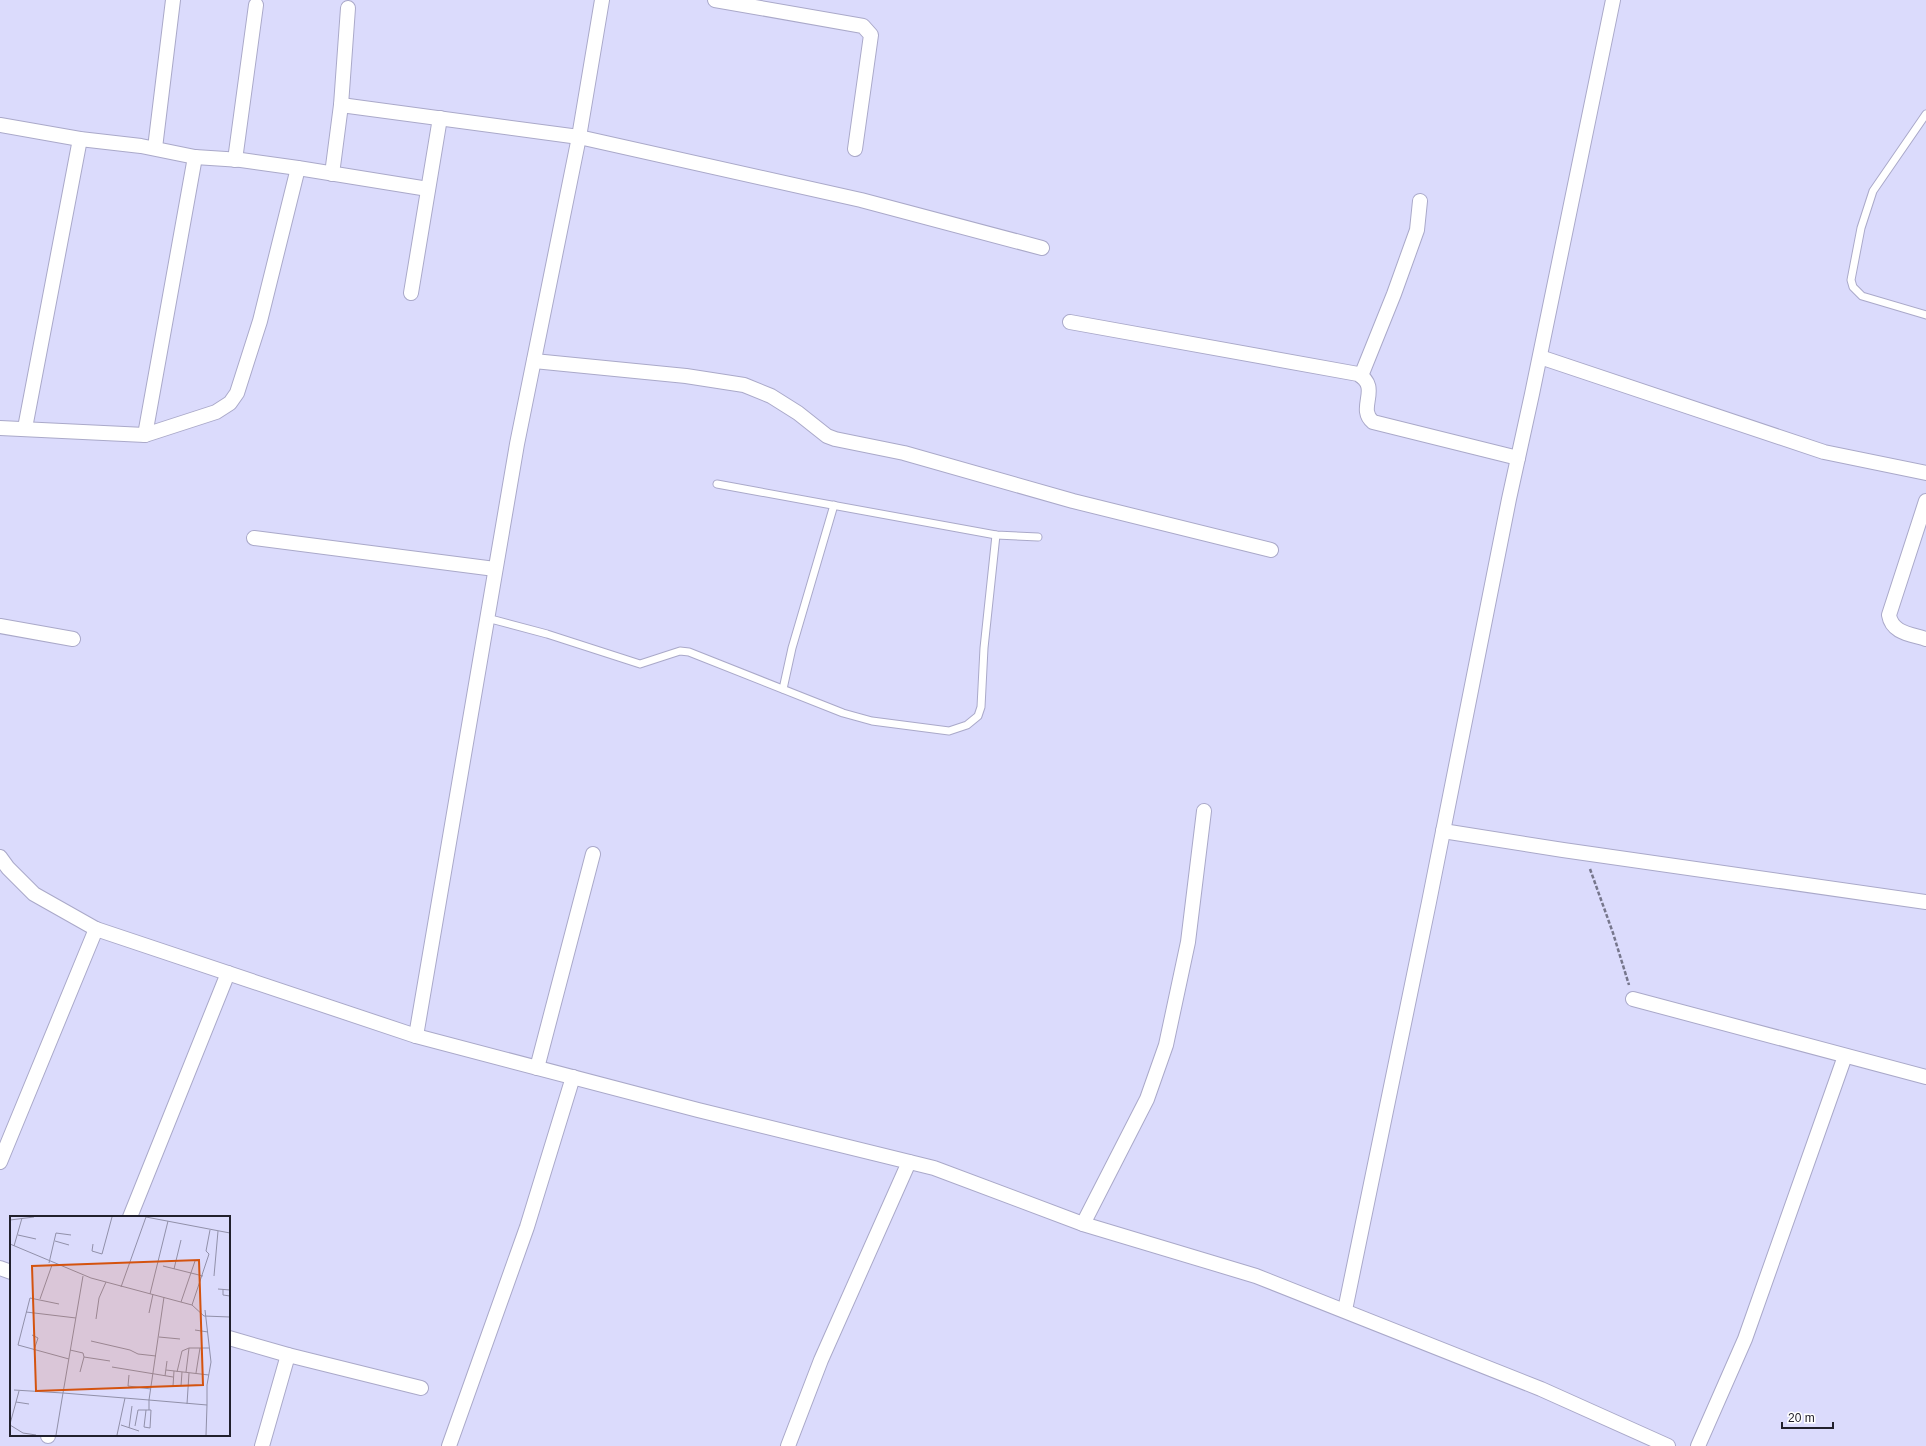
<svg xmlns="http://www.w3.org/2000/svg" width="1926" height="1446" viewBox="0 0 1926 1446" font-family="Helvetica,sans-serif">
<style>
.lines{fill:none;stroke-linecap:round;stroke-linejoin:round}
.service-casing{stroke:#aaa9c9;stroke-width:9}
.minor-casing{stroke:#aaa9c9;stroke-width:16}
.path{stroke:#76768c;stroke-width:2.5;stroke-dasharray:4 2;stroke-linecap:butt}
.service{stroke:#fff;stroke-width:7}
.minor{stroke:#fff;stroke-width:14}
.inset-road{fill:none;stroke:#9190a9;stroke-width:1}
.view{fill:#d4530f;fill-opacity:0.15;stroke:#d4530f;stroke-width:2}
.inset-edge{fill:none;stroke:#21202c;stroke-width:2}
</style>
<rect width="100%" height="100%" fill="#dbdbfc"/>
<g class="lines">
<g class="service-casing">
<g id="service">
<polyline points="1926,114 1873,191 1861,228 1851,280 1853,287 1862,296 1926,315"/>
<polyline points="717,484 996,535 1038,537"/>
<polyline points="487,618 547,634 640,664 680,651 689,652 843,713 872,721 949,731 967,725 978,716 981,707 984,648 996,535"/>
<polyline points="783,689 792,648 834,505"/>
</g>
</g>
<g class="minor-casing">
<g id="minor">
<polyline points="715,0 863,26 871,35 855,149"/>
<polyline points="341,105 579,137 861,200 1042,248"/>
<polyline points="0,125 80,139 141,146 195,157 241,160 298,168 428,189"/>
<polyline points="155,148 173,0"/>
<polyline points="235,160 256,5"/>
<polyline points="332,174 341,105 348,8"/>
<polyline points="411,293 440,118"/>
<path d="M 1070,322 L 1358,374 C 1382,388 1356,408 1373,422 L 1518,458"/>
<polyline points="1540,357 1824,452 1926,473"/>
<polyline points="534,361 686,376 744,385 771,396 798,413 827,436 835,439 904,453 1073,501 1271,550"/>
<polyline points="1361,376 1394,294 1417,230 1420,201"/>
<polyline points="0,428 145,435 216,412 230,403 237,393 260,321 298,168"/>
<polyline points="25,428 80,139"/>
<polyline points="145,435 195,157"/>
<path d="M 1926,501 L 1889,615 C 1892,633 1910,634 1926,639"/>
<polyline points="254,538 495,569"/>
<polyline points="0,626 73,639"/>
<polyline points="1443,831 1563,850 1926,902"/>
<polyline points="0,857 8,868 34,894 96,929 416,1036 698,1110 934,1168 1083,1224 1256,1276 1541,1389 1668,1446"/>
<polyline points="1633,999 1926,1077"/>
<polyline points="416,1036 517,444 579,137 602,0"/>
<polyline points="537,1068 593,854"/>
<polyline points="0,1162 96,929"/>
<polyline points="130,1217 228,973"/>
<polyline points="1083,1224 1147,1099 1166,1045 1188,942 1204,811"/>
<polyline points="0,1268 11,1272"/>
<polyline points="1345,1310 1429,902 1509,499 1532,394 1613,0"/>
<polyline points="229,1338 288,1355 421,1388"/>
<polyline points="48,1436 48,1435"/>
<polyline points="262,1446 288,1355"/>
<polyline points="449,1446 527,1227 573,1077"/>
<polyline points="788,1446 821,1360 909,1162"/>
<polyline points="1698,1446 1745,1339 1845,1056"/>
</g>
</g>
<polyline class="path" points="1590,869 1613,933 1629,985"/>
<use href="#service" class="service"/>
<use href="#minor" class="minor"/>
</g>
<g transform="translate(10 1216)">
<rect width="220" height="220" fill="#dbdbfc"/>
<path class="inset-road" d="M 0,4 L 24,1M 8,19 L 26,23M 45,25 L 59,29M 0,28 L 81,62 L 182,89 L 194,100 L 220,101M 83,28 L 82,35 L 92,38 L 102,1M 4,30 L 12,2M 39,47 L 46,17 L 61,19M 153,50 L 193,60M 164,53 L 171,24M 73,60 L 53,177 L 139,184 L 154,81M 204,60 L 208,15M 111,71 L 136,1 L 220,17M 208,73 L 220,74M 213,73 L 213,79 L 220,80M 140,78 L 158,5M 30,83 L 42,49M 171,86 L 185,45M 49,88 L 20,82 L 8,129 L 59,143M 182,89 L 199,38 L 196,35 L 200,14M 195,94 L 201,146 L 197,169 L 197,189M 16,96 L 66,102M 139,97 L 143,78M 86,103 L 89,82 L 96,66M 185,114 L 198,116M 22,119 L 28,122 L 24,134M 149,121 L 170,123M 81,125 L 120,134 L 128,138 L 146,140M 60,134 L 73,137 L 74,141 L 100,145M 102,151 L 163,161M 156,154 L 199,159M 70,156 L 74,141M 167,156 L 172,135 L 179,132 L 199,132M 176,156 L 179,132M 186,157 L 190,132M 119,159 L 118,170 L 141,173M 155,160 L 157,145M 163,170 L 164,155M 171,170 L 172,156M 4,174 L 53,177 L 46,219M 6,186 L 19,188M 177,188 L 179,157M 139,194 L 139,184 L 197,189 L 196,219M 0,208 L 9,175M 0,209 L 13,217 L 26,219M 111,209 L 129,215M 125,210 L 128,194 L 141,194 L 140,212 L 134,211 L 136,194M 119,212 L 122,190M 107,219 L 115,182"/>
<path class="view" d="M 189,44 L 193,169 L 26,175 L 22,50 Z"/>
<rect width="220" height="220" class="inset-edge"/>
</g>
<path d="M1782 1422v6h51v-6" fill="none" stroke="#21202c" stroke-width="2"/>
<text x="1788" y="1422" font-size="12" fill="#21202c" stroke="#ffffff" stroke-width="3" paint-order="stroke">20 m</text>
</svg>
